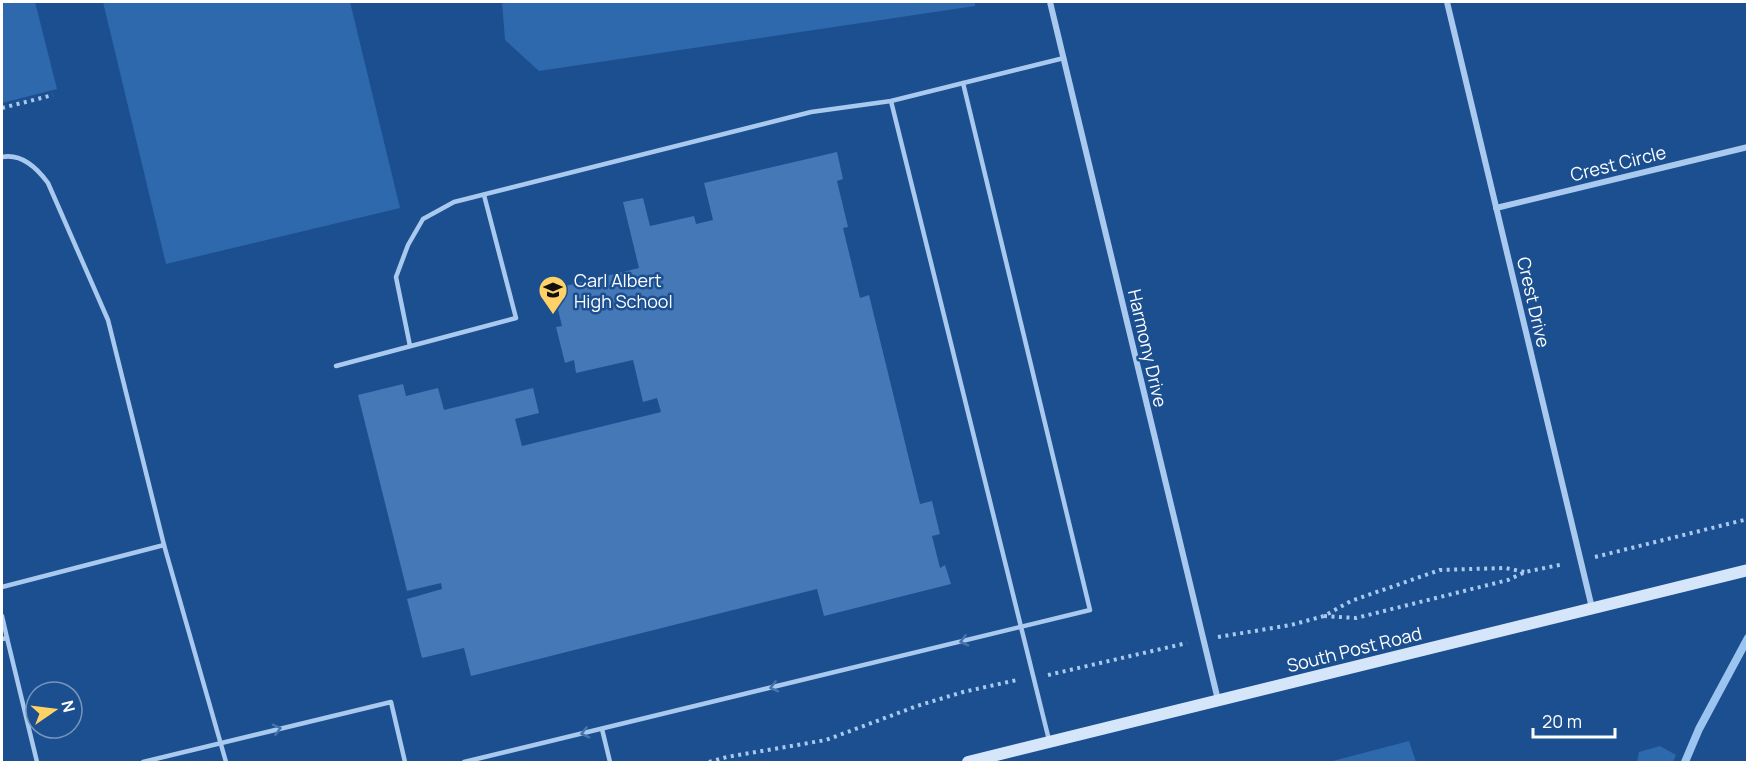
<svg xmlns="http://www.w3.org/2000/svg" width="1749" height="764" viewBox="0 0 1749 764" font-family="Manrope,sans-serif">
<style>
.green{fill:#2e69ad}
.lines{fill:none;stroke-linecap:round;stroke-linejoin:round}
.stream{stroke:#9cc4f0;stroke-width:8}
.building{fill:#4478b7}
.path{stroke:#a9c9ee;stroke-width:4;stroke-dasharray:3 4.5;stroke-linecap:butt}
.service{stroke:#a9c9ee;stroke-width:4.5}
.minor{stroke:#a9c9ee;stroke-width:6}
.secondary{stroke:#d6e6fa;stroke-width:12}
.oneway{stroke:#4674ac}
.labels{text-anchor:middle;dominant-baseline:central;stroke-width:5;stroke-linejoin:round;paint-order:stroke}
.street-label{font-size:18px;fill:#fff;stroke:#1b4f8f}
.poi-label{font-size:18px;fill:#fff;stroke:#1b4f8f;text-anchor:start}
</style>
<rect width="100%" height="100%" fill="#1b4f8f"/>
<g class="green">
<polygon points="2,2 35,2 57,89 2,103"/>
<polygon points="103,2 350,2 400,208 166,264"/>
<polygon points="502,2 975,2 975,6 539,71 505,40"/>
<polygon points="1409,741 1416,762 1329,762"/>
<polygon points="1660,746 1676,755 1673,762 1637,762 1639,752"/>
</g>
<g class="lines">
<polyline class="stream" points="1685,762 1699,729 1748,638"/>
</g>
<polygon class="building" points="837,152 843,179 837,181 848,227 843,228 860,298 869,295 920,504 932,501 940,534 932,536 940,568 945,565 951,584 824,616 817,589 471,676 464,648 422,658 407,599 442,589 441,583 407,591 358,395 403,384 406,396 438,388 444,410 533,388 539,413 515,419 522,446 661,412 657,398 643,402 633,360 576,373 574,360 565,363 556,327 562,326 553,289 639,268 623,202 643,198 650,226 694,216 696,224 713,220 704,183"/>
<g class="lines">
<g class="path">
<polyline points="2,108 53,95"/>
<polyline points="1595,557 1748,519"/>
<polyline points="1324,616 1356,618 1508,580 1525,572 1564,564"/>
<polyline points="1218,637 1291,625 1324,616 1351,601 1440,570 1505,568 1525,572"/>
<polyline points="1048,675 1187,643"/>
<polyline points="709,762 727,757 826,740 917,706 963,692 1017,680"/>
</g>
<g class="service">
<polyline points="891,101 1049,740"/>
<path d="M 2,157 C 22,153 37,168 48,183 L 108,320 L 164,545 L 226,762"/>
<polyline points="410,346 396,277 408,245 423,219 454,202 811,112 891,101 1064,58"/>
<polyline points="336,366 516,318 484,195"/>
<polyline points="2,587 164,545"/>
<polyline points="2,616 7,638"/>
<polyline points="2,639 7,638 37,762"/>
<polyline points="602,729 610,762"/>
<polyline points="143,762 391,702 405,762"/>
<polyline points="464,762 1090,610 963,83"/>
</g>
<g class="minor">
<polyline points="1050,2 1218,700"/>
<polyline points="1447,2 1592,608"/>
<polyline points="1496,208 1748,147"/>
</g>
<polyline class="secondary" points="968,762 1748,570"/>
</g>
<defs><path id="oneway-chevron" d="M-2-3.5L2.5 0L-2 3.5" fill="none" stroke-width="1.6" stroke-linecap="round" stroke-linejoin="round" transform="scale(1.5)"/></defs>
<g class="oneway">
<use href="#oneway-chevron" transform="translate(964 641) rotate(166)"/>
<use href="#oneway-chevron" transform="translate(774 687) rotate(166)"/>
<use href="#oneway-chevron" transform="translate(277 729) rotate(-14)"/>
<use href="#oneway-chevron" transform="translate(585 733) rotate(166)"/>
</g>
<defs>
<g id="school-pin" transform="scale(1.5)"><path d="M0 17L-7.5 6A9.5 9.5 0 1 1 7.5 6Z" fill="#ffd166" stroke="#1b4f8f"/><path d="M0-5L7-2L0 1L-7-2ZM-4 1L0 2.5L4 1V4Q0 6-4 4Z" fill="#111"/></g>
</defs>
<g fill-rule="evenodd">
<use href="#school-pin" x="553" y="290"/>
</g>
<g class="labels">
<g class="street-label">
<text transform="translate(1618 163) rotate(-14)">Crest Circle</text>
<text transform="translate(1534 302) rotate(77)">Crest Drive</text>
<text transform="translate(1148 348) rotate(77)">Harmony Drive</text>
<text transform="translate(1354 649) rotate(-14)">South Post Road</text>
</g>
<g class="poi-label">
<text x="574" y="280">Carl Albert<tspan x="574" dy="21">High School</tspan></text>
</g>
</g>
<rect width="1749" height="764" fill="none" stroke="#ffffff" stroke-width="6"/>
<g transform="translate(54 710) rotate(76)"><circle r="28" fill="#1b4f8f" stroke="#7695bc" stroke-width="1.5"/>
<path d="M0-4.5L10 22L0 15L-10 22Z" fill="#ffd166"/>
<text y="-9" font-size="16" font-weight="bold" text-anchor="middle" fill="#ffffff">N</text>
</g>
<path d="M1533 728v9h82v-9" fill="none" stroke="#ffffff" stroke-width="3"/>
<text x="1542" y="728" font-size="18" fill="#ffffff" stroke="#1b4f8f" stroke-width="4.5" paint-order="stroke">20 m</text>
</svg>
